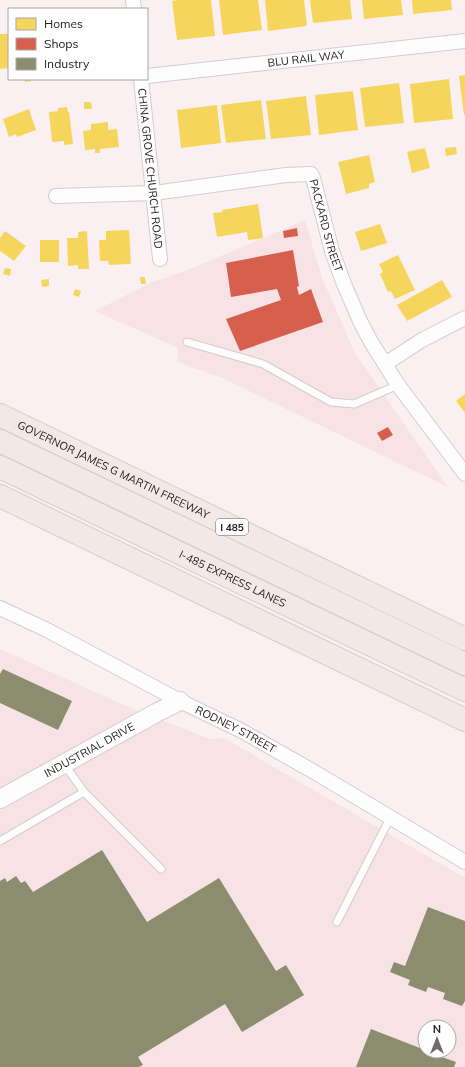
<svg xmlns="http://www.w3.org/2000/svg" width="465" height="1067" viewBox="0 0 465 1067" font-family="Mulish,sans-serif">
<style>
.built{fill:#f7e3e6;fill-rule:evenodd}
.homes{fill:#f6d55c}
.shops{fill:#d6604d}
.industry{fill:#8c8c6e}
.lines{fill:none;stroke-linecap:round;stroke-linejoin:round}
.service-casing{stroke:#d4ccce;stroke-width:9}
.minor-casing{stroke:#d4ccce;stroke-width:16}
.tertiary-casing{stroke:#d4ccce;stroke-width:20}
.motorway-casing{stroke:#d2cdce;stroke-width:24}
.service{stroke:#fefdfd;stroke-width:7}
.minor{stroke:#fefdfd;stroke-width:14}
.tertiary{stroke:#fefdfd;stroke-width:18}
.motorway{stroke:#f3e9e6;stroke-width:22}
.labels{text-anchor:middle;dominant-baseline:central;stroke-width:4;stroke-linejoin:round;paint-order:stroke}
.shield{fill:#fefefe;stroke:#686364;stroke-width:1}
.shield-label{font-size:10px;font-weight:bold;fill:#282122}
.street-label{font-size:11px;fill:#282122;stroke:#fefefe}
</style>
<rect width="100%" height="100%" fill="#faf0f2"/>
<g class="built">
<polygon points="305,220 322,278 355,353 448,487 220,377 177,362 178,348 95,311 150,283 190,269"/>
<path d="M 0,649 L 126,706 L 210,739 L 224,738 L 465,878 L 465,1067 L 0,1067 ZM 425,1027 L 449,1027 L 449,1051 L 425,1051 Z"/>
</g>
<g class="homes">
<polygon points="178,0 211,0 215,36 177,40 172,1"/>
<polygon points="219,0 258,0 262,30 223,35"/>
<polygon points="265,0 304,0 307,26 268,31"/>
<polygon points="310,0 350,0 352,19 313,23"/>
<polygon points="362,0 401,0 403,15 364,19"/>
<polygon points="412,0 451,0 452,10 413,14"/>
<polygon points="0,34 9,34 9,68 0,69"/>
<polygon points="465,75 465,115 464,115 459,76"/>
<polygon points="25,79 31,79 31,81 25,82"/>
<polygon points="449,79 453,119 414,123 410,84"/>
<polygon points="399,83 404,123 365,127 360,88"/>
<polygon points="353,91 358,130 319,135 315,95"/>
<polygon points="306,96 311,135 271,139 266,101"/>
<polygon points="261,100 266,139 226,143 221,105"/>
<polygon points="84,102 91,102 92,109 84,109"/>
<polygon points="217,105 221,143 181,148 177,110"/>
<polygon points="67,107 68,112 69,112 73,144 64,145 64,141 52,142 49,112 58,111 58,108"/>
<polygon points="29,109 36,130 17,137 16,134 9,137 3,119"/>
<polygon points="108,122 108,130 117,129 119,147 100,149 100,153 95,153 95,149 85,150 83,131 91,130 91,124"/>
<polygon points="456,147 457,154 446,156 445,148"/>
<polygon points="425,148 430,168 412,173 407,152"/>
<polygon points="369,155 375,182 369,184 369,188 346,194 338,162"/>
<polygon points="258,204 263,238 248,240 247,232 217,237 213,213 222,212 222,210"/>
<polygon points="380,224 387,243 361,251 355,232"/>
<polygon points="129,230 131,264 109,265 108,261 100,261 99,240 106,240 106,231"/>
<polygon points="5,231 26,246 14,261 0,251 0,238"/>
<polygon points="87,231 89,269 78,269 78,265 68,266 67,238 78,238 78,232"/>
<rect x="40" y="240" width="19" height="22"/>
<polygon points="398,255 415,290 395,299 391,291 388,292 380,274 383,272 379,264"/>
<polygon points="5,268 11,269 10,276 3,274"/>
<polygon points="140,277 145,277 146,284 141,284"/>
<polygon points="49,279 49,286 42,287 41,280"/>
<polygon points="442,280 452,297 407,321 397,305"/>
<polygon points="75,289 81,291 79,297 73,295"/>
<polygon points="465,394 465,413 456,401"/>
</g>
<g class="shops">
<polygon points="297,228 298,236 284,238 283,231"/>
<polygon points="293,250 299,286 297,287 299,295 311,289 323,322 240,351 226,319 281,300 277,289 231,297 226,263"/>
<polygon points="388,427 393,435 382,441 377,433"/>
</g>
<g class="industry">
<polygon points="3,669 72,701 58,730 0,703 0,674"/>
<polygon points="102,850 147,922 219,878 276,971 286,965 304,995 242,1032 225,1004 138,1057 143,1065 139,1067 0,1067 0,881 5,878 7,882 16,876 21,883 25,881 33,892"/>
<polygon points="428,907 465,921 465,1001 462,1006 443,999 445,993 428,987 426,992 408,985 410,980 390,972 394,962 405,966"/>
<polygon points="371,1029 425,1050 425,1051 456,1062 454,1067 356,1067"/>
</g>
<g class="lines">
<g class="service-casing">
<g id="service">
<polyline points="187,342 263,364 331,402 354,404 398,385"/>
<polyline points="64,764 84,792 161,869"/>
<polyline points="0,841 84,792"/>
<polyline points="337,922 390,818"/>
</g>
</g>
<g class="minor-casing">
<g id="minor">
<polyline points="133,0 134,9"/>
<path id="s1" d="M 147,76 L 465,41"/>
<path id="s2" d="M 141,79 L 160,259"/>
<path id="s3" d="M 56,196 L 154,193 L 286,175 L 311,174 L 313,178 L 332,251 L 344,284 L 360,321 L 371,342 L 398,385 L 465,474"/>
<polyline points="385,364 422,340 465,318"/>
<path id="s4" d="M 0,608 L 47,630 L 180,701 L 242,731 L 316,773 L 465,862"/>
</g>
</g>
<g class="tertiary-casing">
<g id="tertiary">
<path id="s5" d="M 0,799 L 156,713 L 180,701"/>
</g>
</g>
<g class="motorway-casing">
<g id="motorway">
<path id="s6" d="M 0,415 L 465,639"/>
<polyline points="0,441 465,664"/>
<path id="s7" d="M 0,467 L 465,690"/>
<polyline points="0,496 465,720"/>
</g>
</g>
<use href="#service" class="service"/>
<use href="#minor" class="minor"/>
<use href="#tertiary" class="tertiary"/>
<use href="#motorway" class="motorway"/>
</g>
<g class="labels">
<rect class="shield" x="216" y="519" width="32" height="16" rx="3"/>
<g class="shield-label">
<text x="232" y="527">I 485</text>
</g>
<g class="street-label">
<text stroke="none"><textPath href="#s1" startOffset="160">BLU RAIL WAY</textPath></text>
<text stroke="none"><textPath href="#s2" startOffset="90">CHINA GROVE CHURCH ROAD</textPath></text>
<text stroke="none"><textPath href="#s3" startOffset="310">PACKARD STREET</textPath></text>
<text stroke="none"><textPath href="#s6" startOffset="126">GOVERNOR JAMES G MARTIN FREEWAY</textPath></text>
<text stroke="none"><textPath href="#s7" startOffset="258">I-485 EXPRESS LANES</textPath></text>
<text stroke="none"><textPath href="#s4" startOffset="265">RODNEY STREET</textPath></text>
<text stroke="none"><textPath href="#s5" startOffset="102">INDUSTRIAL DRIVE</textPath></text>
</g>
</g>
<rect x="8" y="8" width="140" height="72" fill="#fefefe" stroke="#a8a6a6"/>
<rect x="16" y="18" width="20" height="12" fill="#f6d55c" stroke="#a8a6a6"/>
<text x="44" y="28" font-size="12" fill="#282122">Homes</text>
<rect x="16" y="38" width="20" height="12" fill="#d6604d" stroke="#a8a6a6"/>
<text x="44" y="48" font-size="12" fill="#282122">Shops</text>
<rect x="16" y="58" width="20" height="12" fill="#8c8c6e" stroke="#a8a6a6"/>
<text x="44" y="68" font-size="12" fill="#282122">Industry</text>
<g transform="translate(437 1039)"><circle r="19" fill="#fefefe" stroke="#a8a6a6"/>
<path d="M0-3L7 15L0 10L-7 15Z" fill="#72696b"/>
<text y="-6" font-size="11" font-weight="bold" text-anchor="middle" fill="#282122">N</text>
</g>
</svg>
